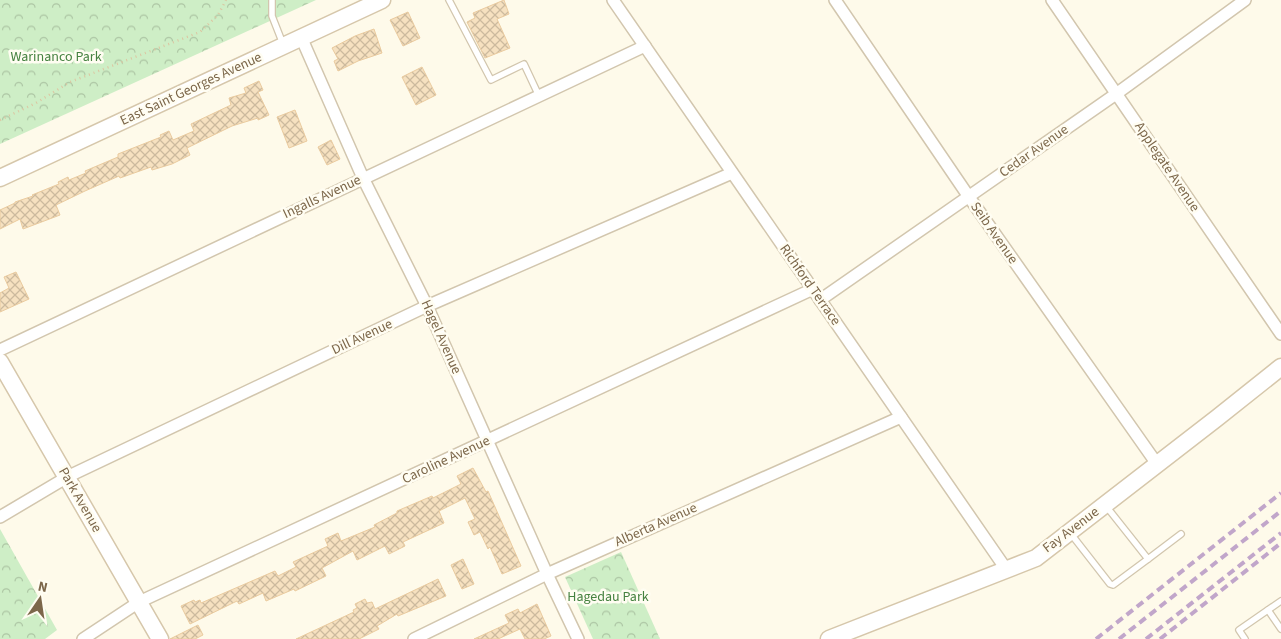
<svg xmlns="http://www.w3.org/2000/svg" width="1281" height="639" viewBox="0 0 1281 639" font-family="'Source Sans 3',sans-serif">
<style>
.park{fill:url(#park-crowns)}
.building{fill:url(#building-cross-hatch);stroke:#eacb9f}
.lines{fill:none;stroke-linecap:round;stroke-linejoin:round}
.lane-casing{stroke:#d2c6ae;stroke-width:8}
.street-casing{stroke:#d2c6ae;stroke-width:14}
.secondary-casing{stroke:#d6c7ab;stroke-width:19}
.path{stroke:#dcc5a1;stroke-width:2.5;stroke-dasharray:1 4;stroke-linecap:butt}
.lane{stroke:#fff;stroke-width:5.5}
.street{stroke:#fff;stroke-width:11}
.secondary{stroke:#fff;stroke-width:16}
.rail{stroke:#c1a6ca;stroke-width:4;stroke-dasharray:8 5;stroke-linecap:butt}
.labels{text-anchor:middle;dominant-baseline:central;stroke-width:5;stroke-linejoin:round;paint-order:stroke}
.park-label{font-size:14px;fill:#468241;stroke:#fffdf2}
.street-label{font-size:14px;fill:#7c674a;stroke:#fffdf2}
</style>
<defs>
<pattern id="park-crowns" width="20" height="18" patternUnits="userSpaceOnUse" patternTransform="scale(1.25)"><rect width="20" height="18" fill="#ceeec6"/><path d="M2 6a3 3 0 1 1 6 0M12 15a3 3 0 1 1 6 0" fill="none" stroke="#acc5a3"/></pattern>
<pattern id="building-cross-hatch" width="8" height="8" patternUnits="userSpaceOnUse" patternTransform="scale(1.25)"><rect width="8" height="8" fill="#f6e1c0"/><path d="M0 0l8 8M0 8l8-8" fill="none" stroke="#ccba9e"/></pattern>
</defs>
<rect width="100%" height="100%" fill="#fefaea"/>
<g class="park">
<polygon points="0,0 316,0 0,144"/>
<polygon points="0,529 57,630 45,639 0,639"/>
<polygon points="621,552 660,639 593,639 565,577"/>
</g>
<g class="building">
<polygon points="504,0 509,14 497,19 510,48 485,58 467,22 475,18 473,13"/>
<polygon points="408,12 420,38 403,46 390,20"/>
<polygon points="374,29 382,53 358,61 338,71 334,61 338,59 332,48 355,36"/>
<polygon points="422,67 436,95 416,105 402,77"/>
<polygon points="259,81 263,90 258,92 269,115 258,120 258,118 232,126 187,148 190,155 172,164 152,170 151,167 120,178 119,176 85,191 56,205 60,215 23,229 20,219 0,229 0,210 15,203 15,202 33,196 32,195 59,184 58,182 68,177 69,180 86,173 85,171 118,157 118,154 161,137 160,135 169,131 173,140 194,131 191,124 231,105 229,98 246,93 244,88"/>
<polygon points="295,110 307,141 289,148 277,117"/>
<polygon points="331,140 340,159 327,165 318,147"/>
<polygon points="16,272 29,299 0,312 0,293 9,288 4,277"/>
<polygon points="473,468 486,492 488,491 521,566 502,574 490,547 488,549 480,532 474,535 468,522 475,519 465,498 439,511 444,523 403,542 405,546 389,554 385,546 357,560 353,551 322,568 326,576 295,591 294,589 266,601 263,593 239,604 237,601 190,624 181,606 194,600 195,602 200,600 201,603 275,571 278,576 296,567 293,562 328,546 325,539 338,533 341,541 375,527 374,525 397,513 397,511 432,496 433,498 461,484 457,476"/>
<polygon points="463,559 474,584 462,589 451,565"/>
<polygon points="438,579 446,596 398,616 397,614 377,626 379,629 359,639 296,639 354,612 353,610 357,608 355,604 365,599 367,603 372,602 375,609"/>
<polygon points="537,604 551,636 544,639 525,639 520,629 498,639 474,639 509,623 505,615 518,609 520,613"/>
<polygon points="198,625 203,635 195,639 170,639"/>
</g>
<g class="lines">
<g class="lane-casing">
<g id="lane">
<polyline points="272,0 272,16 283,44"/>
<polyline points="449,0 491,80 524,64 539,96"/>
<polyline points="1106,506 1148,559 1181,534"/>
<polyline points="1071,534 1110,584 1113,585 1148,559"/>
<polyline points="1268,610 1281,629"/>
<polyline points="1245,639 1239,630 1281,601"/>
</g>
</g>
<g class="street-casing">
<g id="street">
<polyline points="613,0 1006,569"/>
<polyline points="835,0 969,197 1157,464"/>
<polyline points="1052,0 1281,334"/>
<polyline points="301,37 363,178 427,306 547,574 578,639"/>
<polyline points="820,300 1116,94 1245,0"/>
<polyline points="0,350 645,46"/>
<polyline points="0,517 69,476 427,306 732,173"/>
<polyline points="83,639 139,602 813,289"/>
<polyline points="414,639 547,574 901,417"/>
</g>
</g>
<g class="secondary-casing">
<g id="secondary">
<polyline points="0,178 382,0"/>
<polyline points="0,362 160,639"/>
<polyline points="829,639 1036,558 1217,418 1281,367"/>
</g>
</g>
<polyline class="path" points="0,120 36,103 70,82 200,32 218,15 226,0"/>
<use href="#lane" class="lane"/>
<use href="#street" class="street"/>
<use href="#secondary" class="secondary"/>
<g class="rail">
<polyline points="1096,639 1281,493"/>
<polyline points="1119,639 1281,511"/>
<polyline points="1146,639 1281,533"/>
<polyline points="1160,639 1281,543"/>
</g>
</g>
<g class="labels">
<g class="park-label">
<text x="56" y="57">Warinanco Park</text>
<text x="608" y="597">Hagedau Park</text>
</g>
<g class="street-label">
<text transform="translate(191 89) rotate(-25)">East Saint Georges Avenue</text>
<text transform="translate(1034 151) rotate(-35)">Cedar Avenue</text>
<text transform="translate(1167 167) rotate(56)">Applegate Avenue</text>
<text transform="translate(322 197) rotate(-25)">Ingalls Avenue</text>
<text transform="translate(994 233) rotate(55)">Seib Avenue</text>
<text transform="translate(810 285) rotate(55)">Richford Terrace</text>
<text transform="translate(362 337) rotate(-25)">Dill Avenue</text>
<text transform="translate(441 337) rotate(66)">Hagel Avenue</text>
<text transform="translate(446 460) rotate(-25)">Caroline Avenue</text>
<text transform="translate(80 500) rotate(60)">Park Avenue</text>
<text transform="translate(656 525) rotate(-24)">Alberta Avenue</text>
<text transform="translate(1071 530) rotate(-37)">Fay Avenue</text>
</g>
</g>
<g transform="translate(40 599) rotate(13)" stroke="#fffdf2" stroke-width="4" paint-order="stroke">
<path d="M0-4L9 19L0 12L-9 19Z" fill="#7c674a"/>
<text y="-8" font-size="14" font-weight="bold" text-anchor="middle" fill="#7c674a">N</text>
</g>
</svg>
